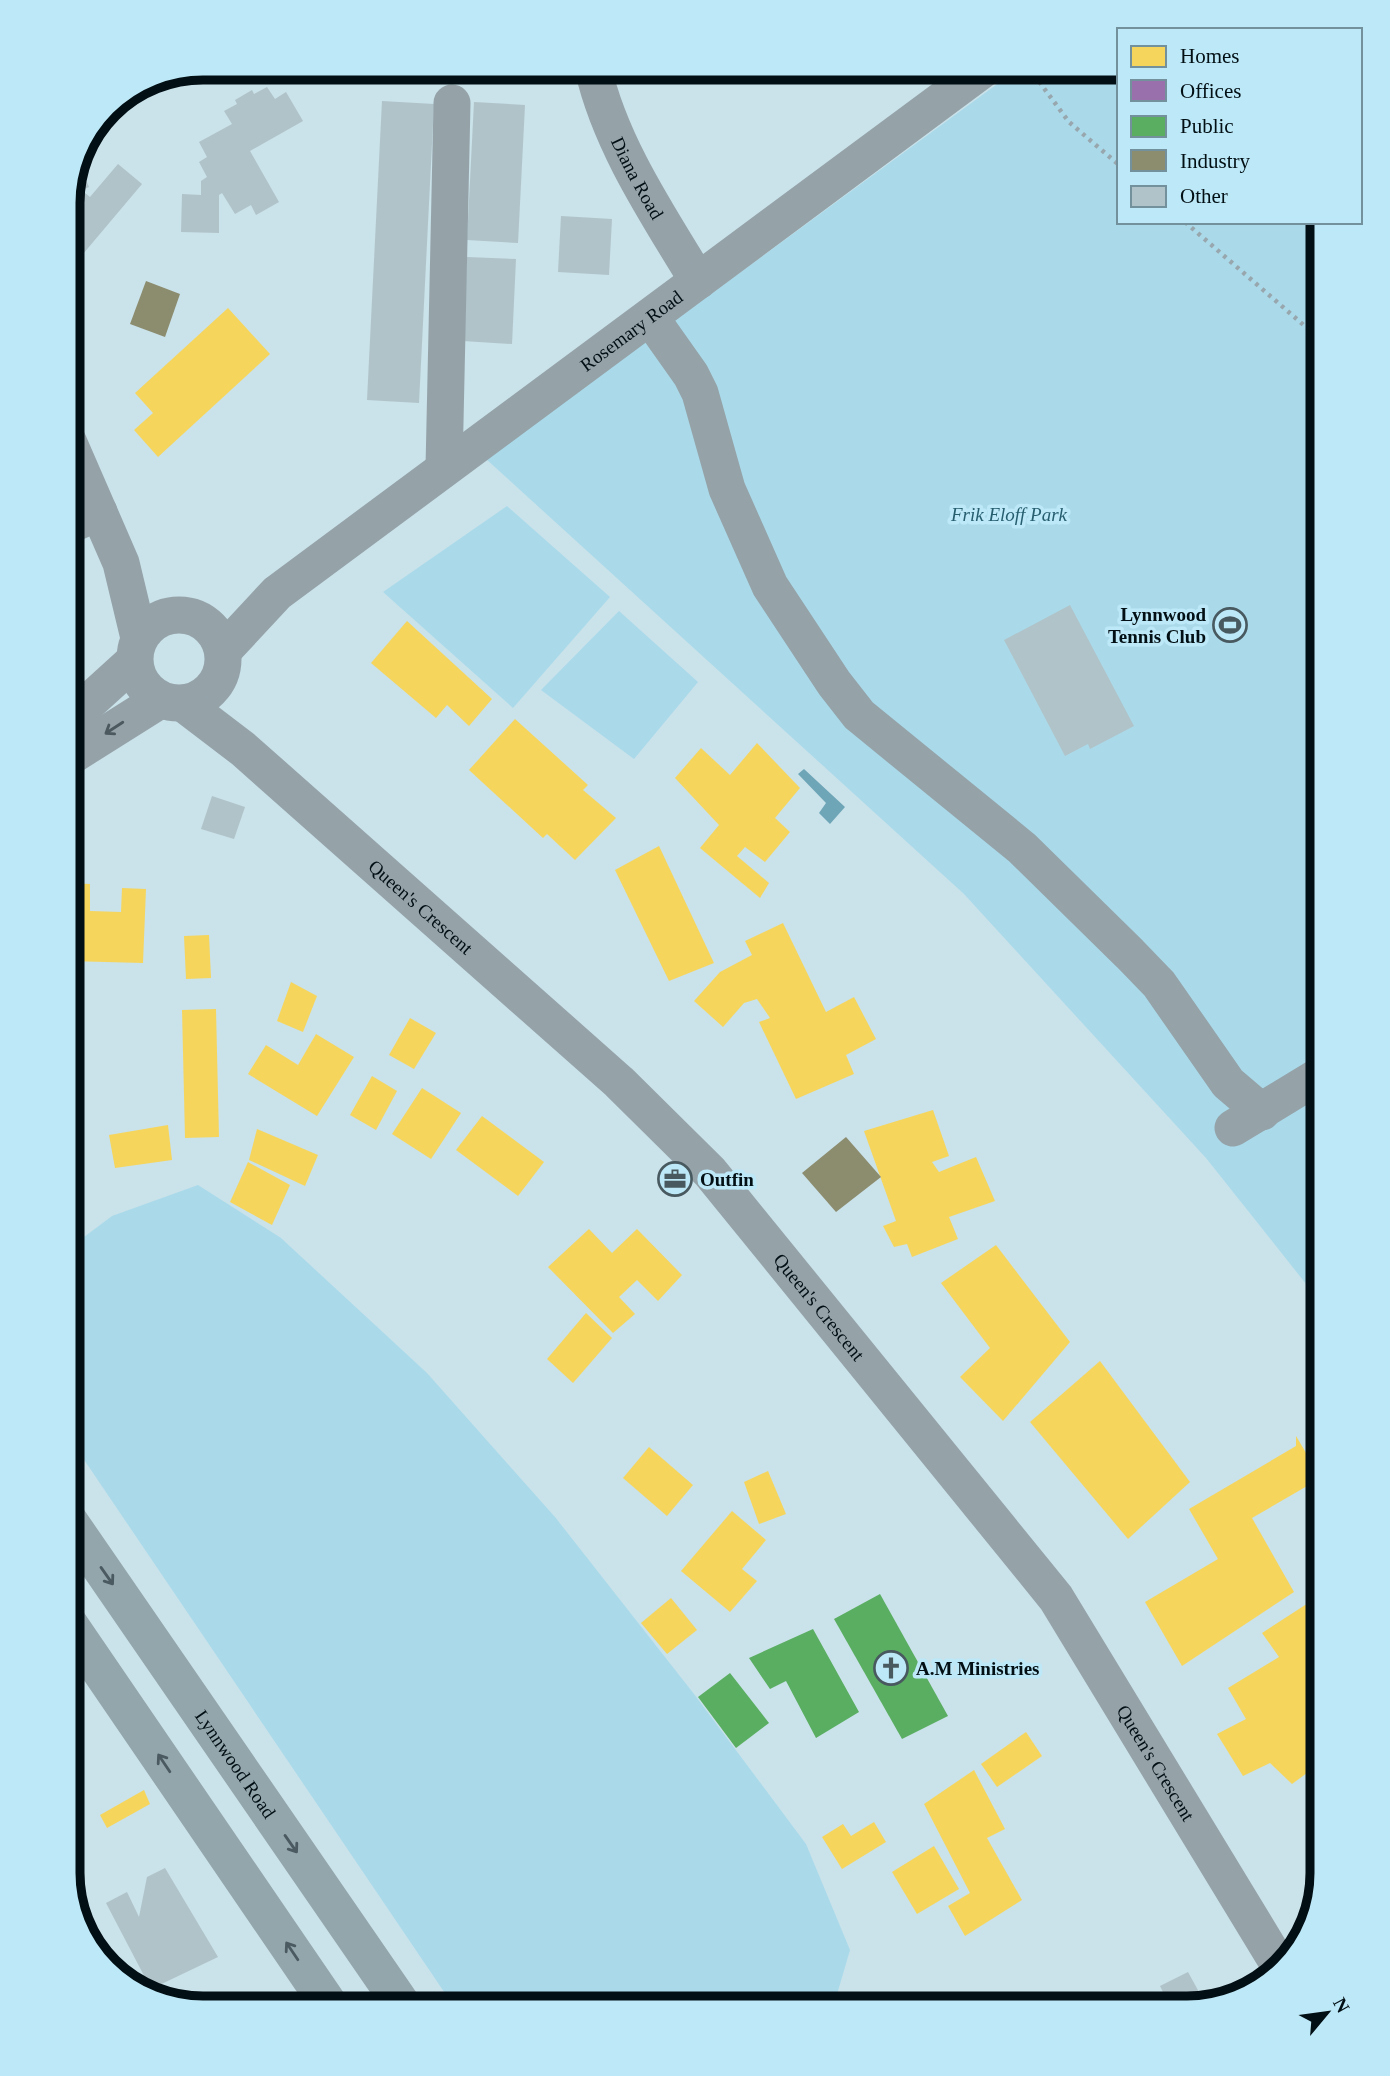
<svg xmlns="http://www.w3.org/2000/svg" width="1390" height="2076" viewBox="0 0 1390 2076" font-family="Georgia,serif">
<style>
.green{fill:#aadaea}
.water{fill:#6ea6b8}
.homes{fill:#f6d55c}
.offices{fill:#9970ab}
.public{fill:#5aae61}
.industry{fill:#8c8c6e}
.building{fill:#b0c3c9}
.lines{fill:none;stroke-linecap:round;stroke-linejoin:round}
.path{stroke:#98a7ae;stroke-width:4.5;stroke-dasharray:3.5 5;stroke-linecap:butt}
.minor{stroke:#95a3a9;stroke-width:37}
.major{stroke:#93a6ab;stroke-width:38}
.oneway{stroke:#4c595e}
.oneway2{stroke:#4a5a60}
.labels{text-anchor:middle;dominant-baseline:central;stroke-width:7;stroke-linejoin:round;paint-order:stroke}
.street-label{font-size:19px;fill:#020f14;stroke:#bde8f7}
.park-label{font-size:19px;font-style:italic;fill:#265e70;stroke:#bde8f7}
.poi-label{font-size:19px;font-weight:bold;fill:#020f14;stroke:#bde8f7;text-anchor:start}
.rim{fill:none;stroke:#020f14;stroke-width:9}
</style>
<rect width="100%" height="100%" fill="#cae2ea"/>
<g class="green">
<polygon points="1019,68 1119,68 1119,222 1322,222 1322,1304 1206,1158 964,894 486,459"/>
<polygon points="507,506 610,597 513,708 383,592"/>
<polygon points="619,611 698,682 634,759 541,690"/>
<polygon points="198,1185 281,1238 427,1373 555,1517 694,1694 806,1844 850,1950 833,2008 455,2008 68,1436 68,1249 112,1216"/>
</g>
<polygon class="water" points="804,769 845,807 830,824 819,813 826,803 798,774"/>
<g class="homes">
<polygon points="228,308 270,354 158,457 134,430 153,413 135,393"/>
<polygon points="407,621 492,699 469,726 447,705 436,718 371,663"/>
<polygon points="515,719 588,785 583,790 616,818 575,860 547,834 543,838 469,770"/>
<polygon points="757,743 800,788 775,818 790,832 765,862 745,847 737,856 769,883 760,898 700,848 719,825 675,778 701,748 730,775"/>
<polygon points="659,846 714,963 669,981 615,870"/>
<polygon points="68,883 90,884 90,911 121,912 122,888 146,889 143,963 68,961"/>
<polygon points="783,923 826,1012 854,997 876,1039 846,1055 854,1074 796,1099 759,1022 770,1018 757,999 744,1003 723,1027 694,1001 720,972 752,955 745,941"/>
<polygon points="209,935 211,978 186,979 184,936"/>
<polygon points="291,982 317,996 303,1032 277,1021"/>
<polygon points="216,1009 219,1137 185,1138 182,1010"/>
<polygon points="410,1018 436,1033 414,1069 389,1055"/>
<polygon points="316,1034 354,1057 317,1116 248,1074 266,1045 298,1065"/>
<polygon points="372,1076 397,1091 376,1130 350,1115"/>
<polygon points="422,1088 461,1113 431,1159 392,1134"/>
<polygon points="933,1110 949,1156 932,1162 939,1172 976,1157 995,1201 949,1217 958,1239 912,1257 907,1244 894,1247 883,1226 896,1221 864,1131"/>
<polygon points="482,1116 544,1162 518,1196 456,1150"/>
<polygon points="168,1125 172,1160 115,1168 109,1135"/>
<polygon points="257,1129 318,1155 305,1186 249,1160"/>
<polygon points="248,1162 290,1185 272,1225 230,1202"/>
<polygon points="589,1229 612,1253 637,1229 682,1275 658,1301 637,1280 619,1297 635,1314 613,1333 548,1267"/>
<polygon points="996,1245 1070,1342 1003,1421 960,1377 990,1348 941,1283"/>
<polygon points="586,1313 612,1338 573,1383 547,1359"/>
<polygon points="1100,1361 1190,1482 1128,1539 1030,1422"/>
<polygon points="1296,1436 1321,1478 1252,1518 1294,1592 1182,1666 1145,1602 1218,1559 1189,1509 1296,1446"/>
<polygon points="649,1447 693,1485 667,1516 623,1478"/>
<polygon points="768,1471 786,1514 759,1524 744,1482"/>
<polygon points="732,1511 766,1540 742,1569 757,1581 730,1612 681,1571"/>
<polygon points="671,1598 697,1630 667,1654 641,1623"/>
<polygon points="1316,1598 1322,1608 1322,1762 1292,1784 1270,1763 1243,1776 1217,1734 1246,1719 1228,1688 1279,1657 1262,1633"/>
<polygon points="1026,1732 1042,1756 997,1787 981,1764"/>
<polygon points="974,1770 1005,1829 987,1838 1022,1900 965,1936 948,1906 970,1893 924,1804"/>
<polygon points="144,1790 150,1804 107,1828 100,1815"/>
<polygon points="874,1822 886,1842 842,1869 822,1837 843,1824 851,1836"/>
<polygon points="934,1846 959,1889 917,1914 892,1872"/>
</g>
<polygon class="offices" points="68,1199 84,1226 68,1235"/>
<g class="public">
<polygon points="880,1594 948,1716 902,1739 834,1619"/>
<polygon points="813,1629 859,1712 816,1738 786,1681 770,1689 749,1658"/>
<polygon points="730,1673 769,1723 736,1748 698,1697"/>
</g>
<g class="industry">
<polygon points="146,281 180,294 165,337 130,324"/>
<polygon points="846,1137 881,1177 836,1212 802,1173"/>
</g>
<g class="building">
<polygon points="267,87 275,99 286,92 303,121 250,151 279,202 256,215 251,205 235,214 222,193 219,195 219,233 181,232 182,194 201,195 201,181 207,177 199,162 207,157 199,142 232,124 224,111 237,104 235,100 252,90 254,94"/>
<polygon points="382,101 434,104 419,403 367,400"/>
<polygon points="474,102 525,105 518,243 467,240"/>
<polygon points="118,164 142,184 83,254 69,242 69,213 85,193 90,197"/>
<polygon points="81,168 89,187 69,196 69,195"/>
<polygon points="561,216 612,219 609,275 558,272"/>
<polygon points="467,257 516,259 512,344 463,341"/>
<polygon points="1070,605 1134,726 1090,749 1088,744 1065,756 1004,640"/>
<polygon points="212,796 245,807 234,839 201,829"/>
<polygon points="73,1765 81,1785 68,1792 68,1767"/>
<polygon points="165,1868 218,1957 151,1989 106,1903 127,1892 139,1917 147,1877"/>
<polygon points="1188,1972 1205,2003 1171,2008 1160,1986"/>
</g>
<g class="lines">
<g class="path">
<polyline points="1029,68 1069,122 1119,165"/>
<polyline points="1185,222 1322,341"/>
</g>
<g class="minor">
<path id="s1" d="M 593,68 C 610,144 658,215 698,281"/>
<polyline points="650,317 691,375 700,393 727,489 770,586 834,683 859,715 1022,848 1130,954 1159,984 1228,1083 1262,1112"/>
<polyline points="68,441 121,563 139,638"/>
<polyline points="444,468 452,103"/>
<polyline points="68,526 99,512"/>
<circle cx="179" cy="659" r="44"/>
<path id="s2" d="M 223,651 L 277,593 L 985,68"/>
<path id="s3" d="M 184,704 L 243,749 L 619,1082 L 710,1172 L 1056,1598 L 1279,1965"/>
<polyline points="68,721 134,661"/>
<polyline points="68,758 160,700"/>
<polyline points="1233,1128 1322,1074"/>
</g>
<g class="major">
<path id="s4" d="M 68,1520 L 404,2008"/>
<polyline points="68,1623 331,2008"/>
</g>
</g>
<defs><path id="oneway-shaft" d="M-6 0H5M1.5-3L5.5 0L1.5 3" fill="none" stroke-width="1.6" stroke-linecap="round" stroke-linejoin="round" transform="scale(1.75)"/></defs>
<use class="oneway" href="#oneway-shaft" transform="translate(114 728) rotate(147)"/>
<g class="oneway2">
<use href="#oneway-shaft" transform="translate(107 1576) rotate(55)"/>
<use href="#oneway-shaft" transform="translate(164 1763) rotate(-124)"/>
<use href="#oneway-shaft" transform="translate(291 1844) rotate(55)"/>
<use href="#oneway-shaft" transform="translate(292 1951) rotate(-124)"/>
</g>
<defs>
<g id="stadium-ring" transform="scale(1.75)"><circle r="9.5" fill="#bde8f7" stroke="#48595f" stroke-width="1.5"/><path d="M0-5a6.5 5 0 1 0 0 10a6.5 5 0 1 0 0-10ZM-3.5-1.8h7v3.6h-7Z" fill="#48595f"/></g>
<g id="office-ring" transform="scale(1.75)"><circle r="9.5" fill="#bde8f7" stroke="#48595f" stroke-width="1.5"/><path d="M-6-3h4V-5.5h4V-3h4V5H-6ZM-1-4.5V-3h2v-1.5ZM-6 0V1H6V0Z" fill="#48595f"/></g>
<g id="church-ring" transform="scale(1.75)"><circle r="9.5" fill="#bde8f7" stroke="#48595f" stroke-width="1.5"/><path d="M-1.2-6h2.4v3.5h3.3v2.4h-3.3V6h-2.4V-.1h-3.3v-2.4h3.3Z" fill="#48595f"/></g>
</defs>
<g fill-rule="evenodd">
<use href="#stadium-ring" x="1230" y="625"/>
<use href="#office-ring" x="675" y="1179"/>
<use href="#church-ring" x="891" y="1668"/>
</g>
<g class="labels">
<g class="street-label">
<text stroke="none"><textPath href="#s1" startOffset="119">Diana Road</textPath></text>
<text stroke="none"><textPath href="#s2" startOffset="520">Rosemary Road</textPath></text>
<text stroke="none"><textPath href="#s3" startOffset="312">Queen's Crescent</textPath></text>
<text stroke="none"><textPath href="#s3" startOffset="878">Queen's Crescent</textPath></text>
<text stroke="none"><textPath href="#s3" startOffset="1446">Queen's Crescent</textPath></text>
<text stroke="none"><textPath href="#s4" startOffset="296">Lynnwood Road</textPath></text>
</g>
<g class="park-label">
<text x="1009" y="514">Frik Eloff Park</text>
</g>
<g class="poi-label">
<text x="1206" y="614" text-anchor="end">Lynnwood<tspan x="1206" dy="22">Tennis Club</tspan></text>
<text x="700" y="1179">Outfin</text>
<text x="916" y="1668">A.M Ministries</text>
</g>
</g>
<path d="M0 0H1390V2076H0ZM203 80H1187A123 123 0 0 1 1310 203V1873A123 123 0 0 1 1187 1996H203A123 123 0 0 1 80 1873V203A123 123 0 0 1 203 80Z" fill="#bde8f7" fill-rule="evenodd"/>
<path class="rim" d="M203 80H1187A123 123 0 0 1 1310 203V1873A123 123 0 0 1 1187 1996H203A123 123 0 0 1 80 1873V203A123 123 0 0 1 203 80Z"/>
<rect x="1117" y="28" width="245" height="196" fill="#bde8f7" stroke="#72919c" stroke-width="2"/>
<rect x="1131" y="46" width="35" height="21" fill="#f6d55c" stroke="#72919c" stroke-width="2"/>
<text x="1180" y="63" font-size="21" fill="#020f14">Homes</text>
<rect x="1131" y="80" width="35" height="21" fill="#9970ab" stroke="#72919c" stroke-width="2"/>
<text x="1180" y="98" font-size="21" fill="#020f14">Offices</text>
<rect x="1131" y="116" width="35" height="21" fill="#5aae61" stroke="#72919c" stroke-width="2"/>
<text x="1180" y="133" font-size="21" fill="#020f14">Public</text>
<rect x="1131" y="150" width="35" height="21" fill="#8c8c6e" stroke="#72919c" stroke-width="2"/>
<text x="1180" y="168" font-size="21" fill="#020f14">Industry</text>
<rect x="1131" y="186" width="35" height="21" fill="#b0c3c9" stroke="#72919c" stroke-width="2"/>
<text x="1180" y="203" font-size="21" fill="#020f14">Other</text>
<g transform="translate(1327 2013) rotate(61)" stroke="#bde8f7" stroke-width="5" paint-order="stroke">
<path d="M0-5L12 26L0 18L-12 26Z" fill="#020f14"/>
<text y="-10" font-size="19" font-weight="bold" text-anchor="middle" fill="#020f14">N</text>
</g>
</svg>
